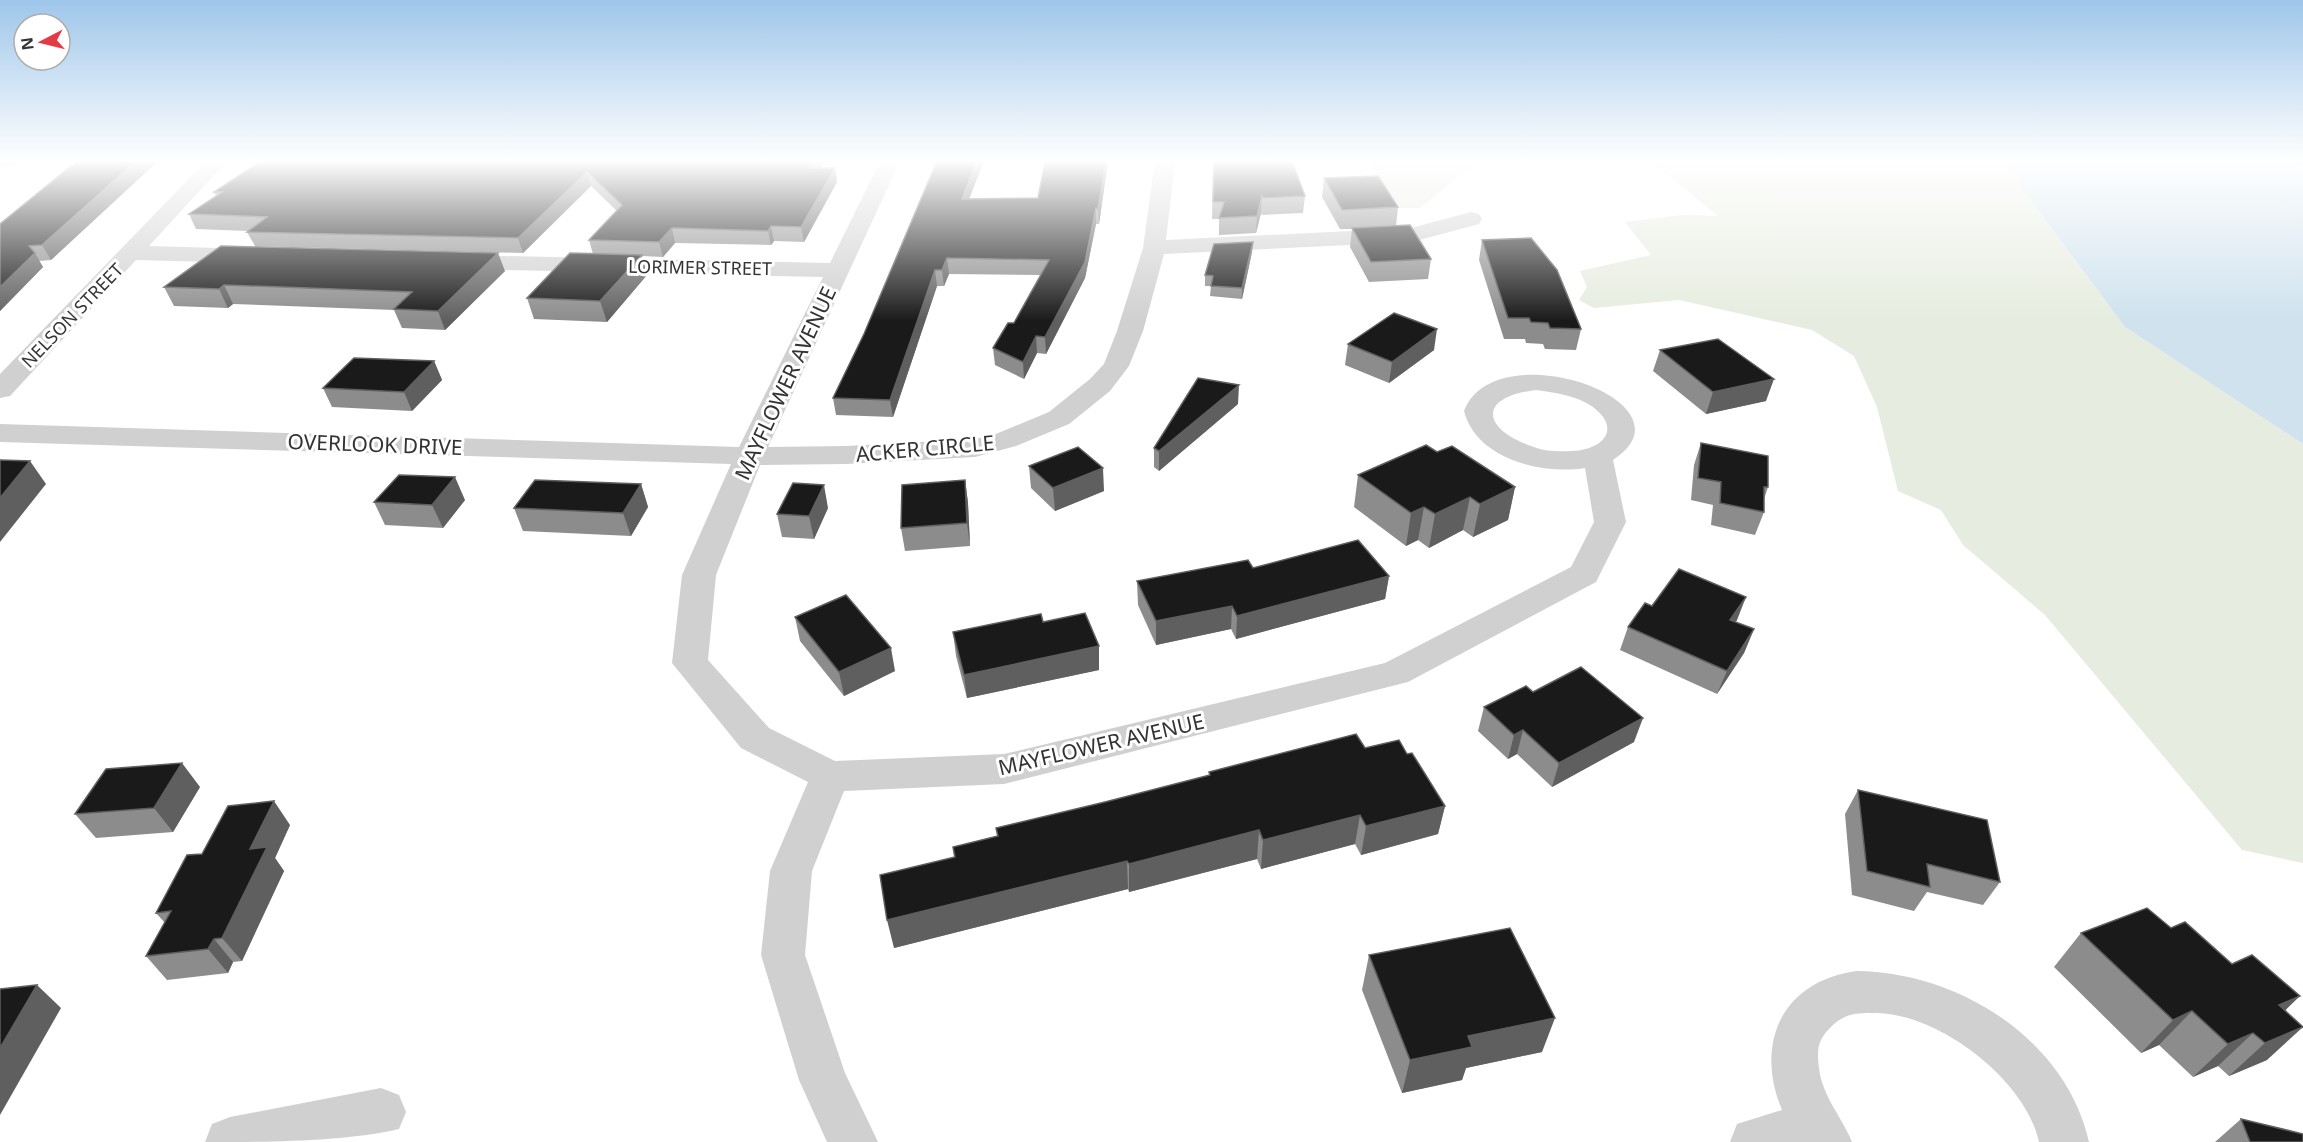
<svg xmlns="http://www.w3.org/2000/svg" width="2303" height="1142" viewBox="0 0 2303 1142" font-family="'Noto Sans',sans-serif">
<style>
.green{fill:#e6ecdf}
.water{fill:#cfe2ee}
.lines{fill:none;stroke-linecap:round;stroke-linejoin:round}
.minor{fill:#d0d0d0;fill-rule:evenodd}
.wall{fill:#8c8c8c}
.shaded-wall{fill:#5f5f5f}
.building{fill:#1a1a1a;stroke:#5f5f5f;stroke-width:1.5}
.labels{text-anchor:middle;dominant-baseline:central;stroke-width:6;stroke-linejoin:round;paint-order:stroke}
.far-street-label{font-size:18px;fill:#333;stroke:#fff}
.street-label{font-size:21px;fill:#333;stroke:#fff}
</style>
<rect width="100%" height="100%" fill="#fff"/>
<g class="green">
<polygon points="1372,161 1486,161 1462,174 1420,208 1400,208 1384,190"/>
<polygon points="1650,161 2006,161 2020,186 2125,327 2303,444 2303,863 2242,850 2045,615 1963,545 1941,510 1898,491 1877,407 1854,356 1812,330 1679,300 1594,308 1579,300 1587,287 1580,271 1651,255 1625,222 1681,215 1718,216"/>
</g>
<polygon class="water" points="2006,161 2303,161 2303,444 2125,327 2020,186"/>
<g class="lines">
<g class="minor">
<polygon points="0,161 17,161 14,165 0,169"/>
<polygon points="206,161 227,161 149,246 253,249 261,251 265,256 261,261 253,263 136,260 10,396 0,398 0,374"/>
<path d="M 880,161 L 900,161 L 768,447 L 846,446 L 975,439 L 996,434 L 1049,412 L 1090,379 L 1104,364 L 1117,331 L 1143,248 L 1155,161 L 1175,161 L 1166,240 L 1411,228 L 1471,212 L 1479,214 L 1482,219 L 1479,224 L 1412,242 L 1164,254 L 1143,331 L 1129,366 L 1110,391 L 1069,424 L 1016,446 L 975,457 L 846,464 L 760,465 L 716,575 L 708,660 L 769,728 L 835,761 L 1004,754 L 1385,663 L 1571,567 L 1594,522 L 1585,468 C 1542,475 1476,459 1464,411 C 1494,330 1702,402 1613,460 L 1626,522 L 1596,582 L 1408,682 L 1004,784 L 844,791 L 812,871 L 805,955 L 845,1073 L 878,1142 L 827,1142 L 799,1080 L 761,955 L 770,871 L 808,782 L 741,748 L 672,663 L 682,575 L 731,464 L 0,442 L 0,424 L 739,447 L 823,277 L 457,269 L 449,267 L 445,262 L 449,257 L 457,255 L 830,263 ZM 1536,390 C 1556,393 1576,395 1593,407 C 1623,430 1601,450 1572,451 C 1558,452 1543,451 1531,446 C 1481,428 1478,397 1536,390 Z"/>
<path d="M 1857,971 C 1958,972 2066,1039 2089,1142 L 2039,1142 C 2026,1080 1939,1014 1877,1013 C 1860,1013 1848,1012 1834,1024 C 1819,1038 1816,1046 1819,1068 C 1822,1096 1842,1117 1852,1142 L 1730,1142 L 1737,1124 L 1782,1110 C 1754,1043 1782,981 1857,971 Z"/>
<path d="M 381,1088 L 399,1095 L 406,1112 L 399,1129 C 345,1142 264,1142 205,1142 L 212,1124 L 230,1117 Z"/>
</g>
</g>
<g class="wall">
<polygon points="77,161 158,161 51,260 39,261 43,267 0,311 0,224"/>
<polygon points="261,161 825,161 821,168 837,182 804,242 774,241 771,245 675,243 663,257 642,256 647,275 607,322 534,319 527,298 593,254 589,240 617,211 591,186 523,253 255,246 247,232 248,231 196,229 189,214 216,196 214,192"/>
<polygon points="937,161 984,161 969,199 1038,198 1045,161 1108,161 1099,224 1096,224 1085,278 1046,354 1037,353 1024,379 995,365 993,348 1014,323 1041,275 949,274 944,286 937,286 893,417 836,415 833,398 864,334"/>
<polygon points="1213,161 1305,196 1303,213 1262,215 1261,213 1256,233 1219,235 1219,219 1212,219"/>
<polygon points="1324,178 1398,207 1396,226 1431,259 1428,279 1369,282 1350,247 1352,229 1340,229 1322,197"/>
<polygon points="1482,240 1581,329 1576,350 1545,349 1543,344 1526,343 1525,339 1504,339 1479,260"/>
<polygon points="1253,242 1252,252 1242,299 1210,296 1211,286 1205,286 1205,275"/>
<polygon points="505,271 445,330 402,328 394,310 233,304 228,308 174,306 164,287"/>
<polygon points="1348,344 1434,350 1389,383 1345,365"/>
<polygon points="1660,350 1766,401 1706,414 1653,371"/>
<polygon points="434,361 442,380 412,411 332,407 323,388"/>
<polygon points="1238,404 1159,471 1154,467 1154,448"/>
<polygon points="1701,443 1768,487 1764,499 1764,512 1755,535 1711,525 1713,505 1691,500 1694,465"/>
<polygon points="1437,452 1515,487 1508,520 1473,537 1463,530 1429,548 1418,540 1406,546 1354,507 1358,475"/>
<polygon points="1029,466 1104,491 1055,511 1031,488"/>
<polygon points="965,480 968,503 970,546 905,551 901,528"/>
<polygon points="641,484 648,507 631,536 523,531 514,508"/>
<polygon points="465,500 443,528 385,525 374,502"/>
<polygon points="828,508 814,539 782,537 777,514"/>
<polygon points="1389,576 1385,599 1236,639 1231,629 1156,645 1138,605 1137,581"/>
<polygon points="1652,606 1737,620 1735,622 1754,629 1744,653 1717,694 1620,650 1628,627"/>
<polygon points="795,617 895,671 844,696 800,641"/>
<polygon points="1043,622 1099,670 967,698 956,656 953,632"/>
<polygon points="1533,692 1634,742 1552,787 1517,754 1508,759 1478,731 1484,707"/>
<polygon points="1365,748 1407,754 1445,806 1438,834 1361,855 1355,844 1261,869 1257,859 1129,892 1128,889 894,948 954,857 953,847 997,836 996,828 1105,802 1209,775 1209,772"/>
<polygon points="200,787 173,832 96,838 75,814"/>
<polygon points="1858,790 2000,882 1983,905 1927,892 1914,911 1852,895 1845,814"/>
<polygon points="290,825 275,858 284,871 242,961 233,962 228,973 167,980 146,956 165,923 156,913 202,854"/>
<polygon points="2171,928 2285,1011 2267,1060 2229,1076 2218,1066 2193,1077 2159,1045 2141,1053 2054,967 2081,933"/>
<polygon points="1369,955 1542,1052 1466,1068 1462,1080 1402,1093 1362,990"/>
<polygon points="2241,1119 2303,1142 2215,1142"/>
</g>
<g class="shaded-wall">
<polygon points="136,161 158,161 51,260 42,245"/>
<polygon points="814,161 825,161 812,182 810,168"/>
<polygon points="977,161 984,161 963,214 962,199"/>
<polygon points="1106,161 1108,161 1099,224 1098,209"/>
<polygon points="835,168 837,182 804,242 801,227"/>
<polygon points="587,172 591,186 523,253 518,238"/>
<polygon points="1262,196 1261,213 1256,233 1257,216"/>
<polygon points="1096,208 1096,224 1085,278 1046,354 1045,337"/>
<polygon points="771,226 774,241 771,245 768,231"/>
<polygon points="672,228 675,243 663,257 659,242"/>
<polygon points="1253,242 1252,252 1242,299 1242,288"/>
<polygon points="35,253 43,267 0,311 0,287"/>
<polygon points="498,253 505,271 445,330 438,311"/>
<polygon points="642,255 647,275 607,322 600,301"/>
<polygon points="947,258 949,274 944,286 942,270"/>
<polygon points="935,270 937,286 893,417 890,400"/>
<polygon points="224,285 233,304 228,308 219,289"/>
<polygon points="1437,329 1434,350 1389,383 1392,362"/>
<polygon points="1036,336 1037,353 1024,379 1023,362"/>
<polygon points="434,361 442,380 412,411 404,392"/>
<polygon points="1774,379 1766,401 1706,414 1713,392"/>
<polygon points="1239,385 1238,404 1159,471 1159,451"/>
<polygon points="30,461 46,484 0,542 0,498"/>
<polygon points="1103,468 1104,491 1055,511 1053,488"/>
<polygon points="455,477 465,500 443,528 432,505"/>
<polygon points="965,480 968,503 970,546 967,523"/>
<polygon points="641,484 648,507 631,536 623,513"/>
<polygon points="824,485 828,508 814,539 809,516"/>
<polygon points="1515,487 1508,520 1473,537 1480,504"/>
<polygon points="1470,497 1463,530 1429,548 1435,514"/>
<polygon points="1424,507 1418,540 1406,546 1411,513"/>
<polygon points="1389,576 1385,599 1236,639 1237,616"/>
<polygon points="1746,597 1737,620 1721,643 1730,620"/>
<polygon points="1232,606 1231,629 1156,645 1156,621"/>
<polygon points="1754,629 1744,653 1717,694 1727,671"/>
<polygon points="1099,646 1099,670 967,698 964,675"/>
<polygon points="891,648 895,671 844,696 839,672"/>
<polygon points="1643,718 1634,742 1552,787 1559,763"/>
<polygon points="1523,730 1517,754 1508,759 1514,735"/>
<polygon points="182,763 200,787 173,832 154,808"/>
<polygon points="274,801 290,825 275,858 284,871 242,961 222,938 250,849"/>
<polygon points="1445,806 1438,834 1361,855 1366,826"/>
<polygon points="1360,815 1355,844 1261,869 1263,840"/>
<polygon points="1259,830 1257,859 1129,892 1129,864"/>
<polygon points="1127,861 1128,889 894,948 887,920"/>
<polygon points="214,939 233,962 228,973 208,949"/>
<polygon points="37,985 61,1008 0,1115 0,1048"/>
<polygon points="2300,996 2265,1030 2253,1033 2218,1066 2193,1077 2228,1044 2279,1005"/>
<polygon points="2192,1011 2159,1045 2141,1053 2173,1020"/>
<polygon points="1555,1018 1542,1052 1466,1068 1462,1080 1402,1093 1410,1060 1468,1036"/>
<polygon points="2303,1027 2267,1060 2229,1076 2265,1043"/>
</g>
<g class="building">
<polygon points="77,161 136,161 42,245 29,246 35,253 0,287 0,224"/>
<polygon points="261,161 814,161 810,168 835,168 801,227 771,226 768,231 672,228 659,242 589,240 622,205 587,172 518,238 247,232 267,217 189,214 222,192 214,192"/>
<polygon points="937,161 977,161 962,199 1038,198 1045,161 1106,161 1098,209 1096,208 1085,262 1045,337 1036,336 1023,362 993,348 1008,323 1014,323 1049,260 947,258 942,270 935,270 890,400 833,398 864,334"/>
<polygon points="1214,161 1292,161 1305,196 1263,198 1262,196 1257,216 1219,218 1224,202 1213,202"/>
<polygon points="1378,176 1398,207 1342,210 1324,178"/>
<polygon points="1410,225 1431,259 1371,262 1352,228"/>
<polygon points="1531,238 1557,270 1581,329 1550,328 1548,323 1531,322 1529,318 1508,318 1482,240"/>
<polygon points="1253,242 1242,288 1211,286 1213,276 1205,275 1214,244"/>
<polygon points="221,246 498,253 438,311 394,309 412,292 224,285 219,289 164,287"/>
<polygon points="570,253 642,255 600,301 527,298"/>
<polygon points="1394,313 1437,329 1392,362 1348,344"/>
<polygon points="1718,339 1774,379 1713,392 1660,350"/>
<polygon points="354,358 434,361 404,392 323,388"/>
<polygon points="1198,378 1239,385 1159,451 1154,448"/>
<polygon points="1701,443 1768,456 1768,487 1764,487 1764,512 1720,503 1721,482 1698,478"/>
<polygon points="1426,445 1437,452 1452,446 1515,487 1480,504 1470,497 1435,514 1424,507 1411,513 1358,475"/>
<polygon points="1078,447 1103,468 1053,488 1029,466"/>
<polygon points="0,460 30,461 0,498"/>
<polygon points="399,475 455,477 432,505 374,502"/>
<polygon points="535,480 641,484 623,513 514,508"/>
<polygon points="965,480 967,523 901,528 902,485"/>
<polygon points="793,483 824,485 809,516 777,514"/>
<polygon points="1358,540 1389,576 1237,616 1232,606 1156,621 1137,581 1248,560 1253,568"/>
<polygon points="1679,569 1746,597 1730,620 1754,629 1727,671 1628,627 1645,603 1652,606"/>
<polygon points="846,595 891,648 839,672 795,617"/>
<polygon points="1085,613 1099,646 964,675 953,632 1041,614 1043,622"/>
<polygon points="1581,667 1643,718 1559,763 1523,730 1514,735 1484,707 1526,686 1533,692"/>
<polygon points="1356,734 1365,748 1399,740 1407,754 1412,753 1445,806 1366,826 1360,815 1263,840 1259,830 1129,864 1127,861 887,920 880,875 955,857 953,847 998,836 996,828 1105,802 1210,775 1209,772"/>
<polygon points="182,763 154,808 75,814 106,769"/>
<polygon points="1858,790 1987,820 2000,882 1927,864 1930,887 1867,871"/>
<polygon points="274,801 250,849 267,847 222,938 214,939 208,949 146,956 171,911 156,913 187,855 202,854 228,806"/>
<polygon points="2147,908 2171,928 2185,922 2232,964 2252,955 2300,996 2279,1005 2303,1027 2265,1043 2253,1033 2228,1044 2192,1011 2173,1020 2081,933"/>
<polygon points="1510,928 1555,1018 1468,1036 1472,1047 1410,1060 1369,955"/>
<polygon points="37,985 0,1048 0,989"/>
<polygon points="2241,1119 2303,1134 2303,1142 2250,1142"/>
</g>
<linearGradient id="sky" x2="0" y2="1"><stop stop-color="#9ec6ea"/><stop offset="0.5" stop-color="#fff"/><stop offset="1" stop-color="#fff" stop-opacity="0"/></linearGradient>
<rect width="2303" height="321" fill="url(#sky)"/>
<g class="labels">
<g class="far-street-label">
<text transform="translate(700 267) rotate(1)">LORIMER STREET</text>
<text transform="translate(72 315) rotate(-46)">NELSON STREET</text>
</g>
<g class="street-label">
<text transform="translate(785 383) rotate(-65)">MAYFLOWER AVENUE</text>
<text transform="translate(375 444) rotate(2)">OVERLOOK DRIVE</text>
<text transform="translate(925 448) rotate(-5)">ACKER CIRCLE</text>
<text transform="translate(1101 744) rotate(-13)">MAYFLOWER AVENUE</text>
</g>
</g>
<g transform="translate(42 42) rotate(263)"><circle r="28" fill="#ffffff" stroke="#adadad" stroke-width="1.5"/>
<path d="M0-4.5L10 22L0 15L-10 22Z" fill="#e63946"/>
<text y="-9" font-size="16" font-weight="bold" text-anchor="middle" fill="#333333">N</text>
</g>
</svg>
